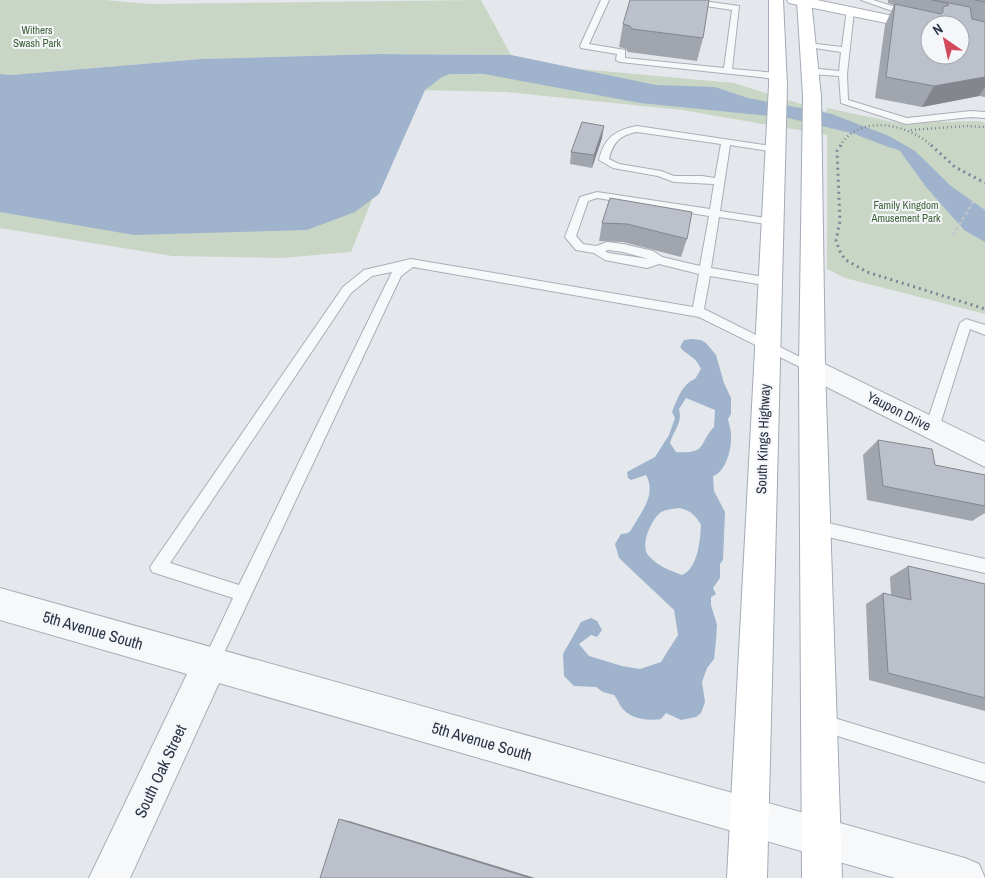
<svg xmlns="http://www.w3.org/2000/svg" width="985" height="878" viewBox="0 0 985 878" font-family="'Archivo Narrow',sans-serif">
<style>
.green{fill:#c9d6c5}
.water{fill:#9fb4cc;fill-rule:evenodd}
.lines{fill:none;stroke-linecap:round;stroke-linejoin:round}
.stream{fill:#9fb4cc;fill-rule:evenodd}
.lane-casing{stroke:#a9aeb7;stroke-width:2}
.street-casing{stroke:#a9aeb7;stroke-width:2}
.secondary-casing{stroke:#a9aeb7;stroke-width:2}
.primary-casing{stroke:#a3abb8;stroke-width:2}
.path{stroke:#c2c5cb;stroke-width:2.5;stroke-dasharray:3 3;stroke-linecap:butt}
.lane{fill:#f7f8fa;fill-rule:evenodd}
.street{fill:#f7f8fa;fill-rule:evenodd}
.secondary{fill:#fff;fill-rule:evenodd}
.primary{fill:#fff;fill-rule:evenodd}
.rail-far1{stroke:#7d8696;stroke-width:2.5;stroke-dasharray:1 3;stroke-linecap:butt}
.rail{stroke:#7d8696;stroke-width:3;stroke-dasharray:2 4;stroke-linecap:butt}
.wall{fill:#a1a5ae}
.shaded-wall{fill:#83868d}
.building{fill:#bbc0ca;stroke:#83868d;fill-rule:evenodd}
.labels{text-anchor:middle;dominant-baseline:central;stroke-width:4;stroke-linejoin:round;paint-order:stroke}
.far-park-label{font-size:11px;fill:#3f6138;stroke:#f4f6f9}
.street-label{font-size:14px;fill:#2b3445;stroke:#f4f6f9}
.near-street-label{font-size:16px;fill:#2b3445;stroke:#f4f6f9}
</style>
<rect width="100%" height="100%" fill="#e4e7ec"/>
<g class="green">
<polygon points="0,0 105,0 150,4 481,0 511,55 378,54 201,59 11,75 0,74"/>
<polygon points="548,66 734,83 826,112 827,108 898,123 980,121 985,123 985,314 845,278 827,269 827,135 682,110 506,92 416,90 351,252 281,258 172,256 0,228 0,77"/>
</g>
<g class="water">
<polygon points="378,54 511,55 656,85 715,87 748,98 832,114 889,136 915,151 951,186 985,210 985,242 964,230 926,187 900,151 872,138 788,118 640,103 484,74 455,72 442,77 425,90 379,194 355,212 307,230 134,235 0,212 0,74 11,75 201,59"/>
<path d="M 692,339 L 701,340 L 706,343 L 716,355 L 724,383 L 731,398 L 731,414 L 728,419 C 729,425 731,429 731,435 C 732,448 726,472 713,476 L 714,491 L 725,512 L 723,560 L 720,564 L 720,578 L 713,588 L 716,594 L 711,597 L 711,605 L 717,625 L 716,641 L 714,659 L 707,668 L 702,682 L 705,702 L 701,713 L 696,717 L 681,720 L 666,713 L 661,719 C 647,721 628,719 620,705 C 618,702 617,698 614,695 L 603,692 L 596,687 L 574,686 L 564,676 L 563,654 L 581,622 L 591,618 L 597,621 L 602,630 L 597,637 L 591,635 L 579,644 L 589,656 L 622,666 L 640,669 L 661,662 L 678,635 L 674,610 L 619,558 L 615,544 L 621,534 L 628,533 L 631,530 C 641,512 657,495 646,475 L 631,480 L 628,478 L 627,472 L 655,457 L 669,435 L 675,418 L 672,412 C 677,400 682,384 695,379 L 701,369 C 695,355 687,356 680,347 L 684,340 ZM 686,398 L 715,410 L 714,427 C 698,444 708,454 676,452 L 670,443 C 673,431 683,423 679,409 ZM 679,508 C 689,510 696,515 701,525 C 700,541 698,568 682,575 C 669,570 657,566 648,555 C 640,546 651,520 660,513 C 665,509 673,509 679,508 Z"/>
</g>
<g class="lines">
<g class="stream">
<polygon points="441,72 476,72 478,73 476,74 443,74 441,73"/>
<polygon points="857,133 861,133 896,147 891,148 857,135"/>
</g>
<g class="lane-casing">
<g id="lane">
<polygon points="601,0 609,0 589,44 625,50 625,58 724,68 732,10 680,2 676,0 696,0 739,6 732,69 777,73 781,76 777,79 620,62 616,60 617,54 581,48 580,46"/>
<polygon points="861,0 873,0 902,9 901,21 897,23 893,21 895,12"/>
<polygon points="847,9 854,11 847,74 848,100 907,118 971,111 985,112 985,118 971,117 906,124 841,103 839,76 810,74 806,71 810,68 839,71 841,52 808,47 804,45 808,43 842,47"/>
<path d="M 637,126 L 778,147 L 778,151 L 775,152 L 730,145 L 720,211 L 772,219 L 777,222 L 772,225 L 719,217 L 711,268 L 770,278 L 776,282 L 770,286 L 710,276 L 704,309 L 816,365 L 818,368 L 816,371 L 808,371 L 699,317 L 413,267 L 401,276 L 216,670 L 210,672 L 204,670 L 202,664 L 233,598 L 158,574 L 152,572 L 150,567 L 343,287 L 364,270 L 411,259 L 693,307 L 699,274 L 659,264 L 647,268 L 605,260 L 594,253 L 576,250 L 565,237 L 580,197 L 597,192 L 710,209 L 714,184 L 674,182 L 658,176 L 613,168 L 599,160 C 604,138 615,130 637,126 ZM 637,132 L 721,144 L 715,178 L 702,176 L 674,176 L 661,171 L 619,164 L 609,159 C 613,142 620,135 637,132 ZM 597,198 L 709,216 L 700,266 L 662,257 L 653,251 L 623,244 L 607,242 L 596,246 L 583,244 L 576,236 L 588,201 ZM 608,250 L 623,252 L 649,259 L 608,253 L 605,251 ZM 392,272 L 239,585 L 170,563 L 351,293 L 372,276 Z"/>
<polygon points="966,319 985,325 985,335 970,329 939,428 937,432 932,434 927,432 925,428 960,323"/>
<polygon points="815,520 985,559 985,573 815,534 810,532 807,527 810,522"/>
<polygon points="821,714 985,764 985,782 815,729 812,723 815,717"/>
</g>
</g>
<g class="street-casing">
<g id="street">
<polygon points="812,358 985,442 985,467 803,375 799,368 803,361"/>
<polygon points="0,588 965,858 979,864 985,878 895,878 219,683 130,878 89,878 187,674 0,620"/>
</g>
</g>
<g class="secondary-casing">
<polygon id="secondary" points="787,0 817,0 936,25 930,25 930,32 794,4 789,3"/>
</g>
<g class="primary-casing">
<g id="primary">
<polygon points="769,0 783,0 787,85 767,878 727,878 769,85"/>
<polygon points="797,0 811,0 821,96 825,368 842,878 802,878 799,368 803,96"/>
</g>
</g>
<polyline class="path" points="953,235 975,199"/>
<use href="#lane" class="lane"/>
<use href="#street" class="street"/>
<use href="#secondary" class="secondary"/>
<use href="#primary" class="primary"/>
<g class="rail-far1">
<polyline points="911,130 966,126 985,127"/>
<path d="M 840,146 C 860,113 908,124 932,146"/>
</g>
<g class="rail">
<polyline points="841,145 837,151 840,221 836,241 841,254 846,260 867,272 985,309"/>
<polyline points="931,145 955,167 985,183"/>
</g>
</g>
<g class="wall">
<polygon points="888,0 985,0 985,97 979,96 922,107 875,98 885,25 894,5 888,3"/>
<polygon points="623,24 703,38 697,61 628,52 626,49 619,47"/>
<polygon points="602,138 592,168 570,164 571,152"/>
<polygon points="610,198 687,239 681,257 623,242 599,241 602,223"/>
<polygon points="878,440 935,465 985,475 985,513 972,521 867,500 863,455"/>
<polygon points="908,566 985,584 985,711 869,680 866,604 883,593 891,595 890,577"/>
</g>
<g class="shaded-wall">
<polygon points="985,77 985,87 979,96 922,107 934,86"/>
<polygon points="604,126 602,138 592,168 594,155"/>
<polygon points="339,819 349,821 535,878 530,878"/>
</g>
<g class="building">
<polygon points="630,0 709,0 703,38 632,29 630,26 623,24"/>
<path d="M 932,0 L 938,0 L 938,1 L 970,7 L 972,19 L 985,22 L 985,77 L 934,86 L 886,77 L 895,4 L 941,14 L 943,12 L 943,7 L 949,5 L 947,3 ZM 930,25 L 960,25 L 960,55 L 930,55 Z"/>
<polygon points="975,0 985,0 985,2"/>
<polygon points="582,122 604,126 594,155 571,152"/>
<polygon points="610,198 692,212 687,239 627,224 602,223"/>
<polygon points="878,440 932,449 935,465 985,475 985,506 883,486"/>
<polygon points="908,566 985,584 985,698 888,673 883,593 911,600"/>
<polygon points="339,819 530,878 320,878"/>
</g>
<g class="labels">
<g class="far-park-label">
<text x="37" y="30">Withers<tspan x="37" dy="13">Swash Park</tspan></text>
<text x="906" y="205">Family Kingdom<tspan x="906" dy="13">Amusement Park</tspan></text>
</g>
<g class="street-label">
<text transform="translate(899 411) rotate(27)">Yaupon Drive</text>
<text transform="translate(763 439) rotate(-88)">South Kings Highway</text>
</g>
<g class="near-street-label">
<text transform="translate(93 630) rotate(16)">5th Avenue South</text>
<text transform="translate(482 741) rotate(16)">5th Avenue South</text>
<text transform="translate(160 771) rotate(-65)">South Oak Street</text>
</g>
</g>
<g transform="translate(945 40) rotate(326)"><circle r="24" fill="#f4f6f9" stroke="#a4a8b1"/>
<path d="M0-4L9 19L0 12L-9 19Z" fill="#d1495b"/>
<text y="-8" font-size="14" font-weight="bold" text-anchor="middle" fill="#2b3445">N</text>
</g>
</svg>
